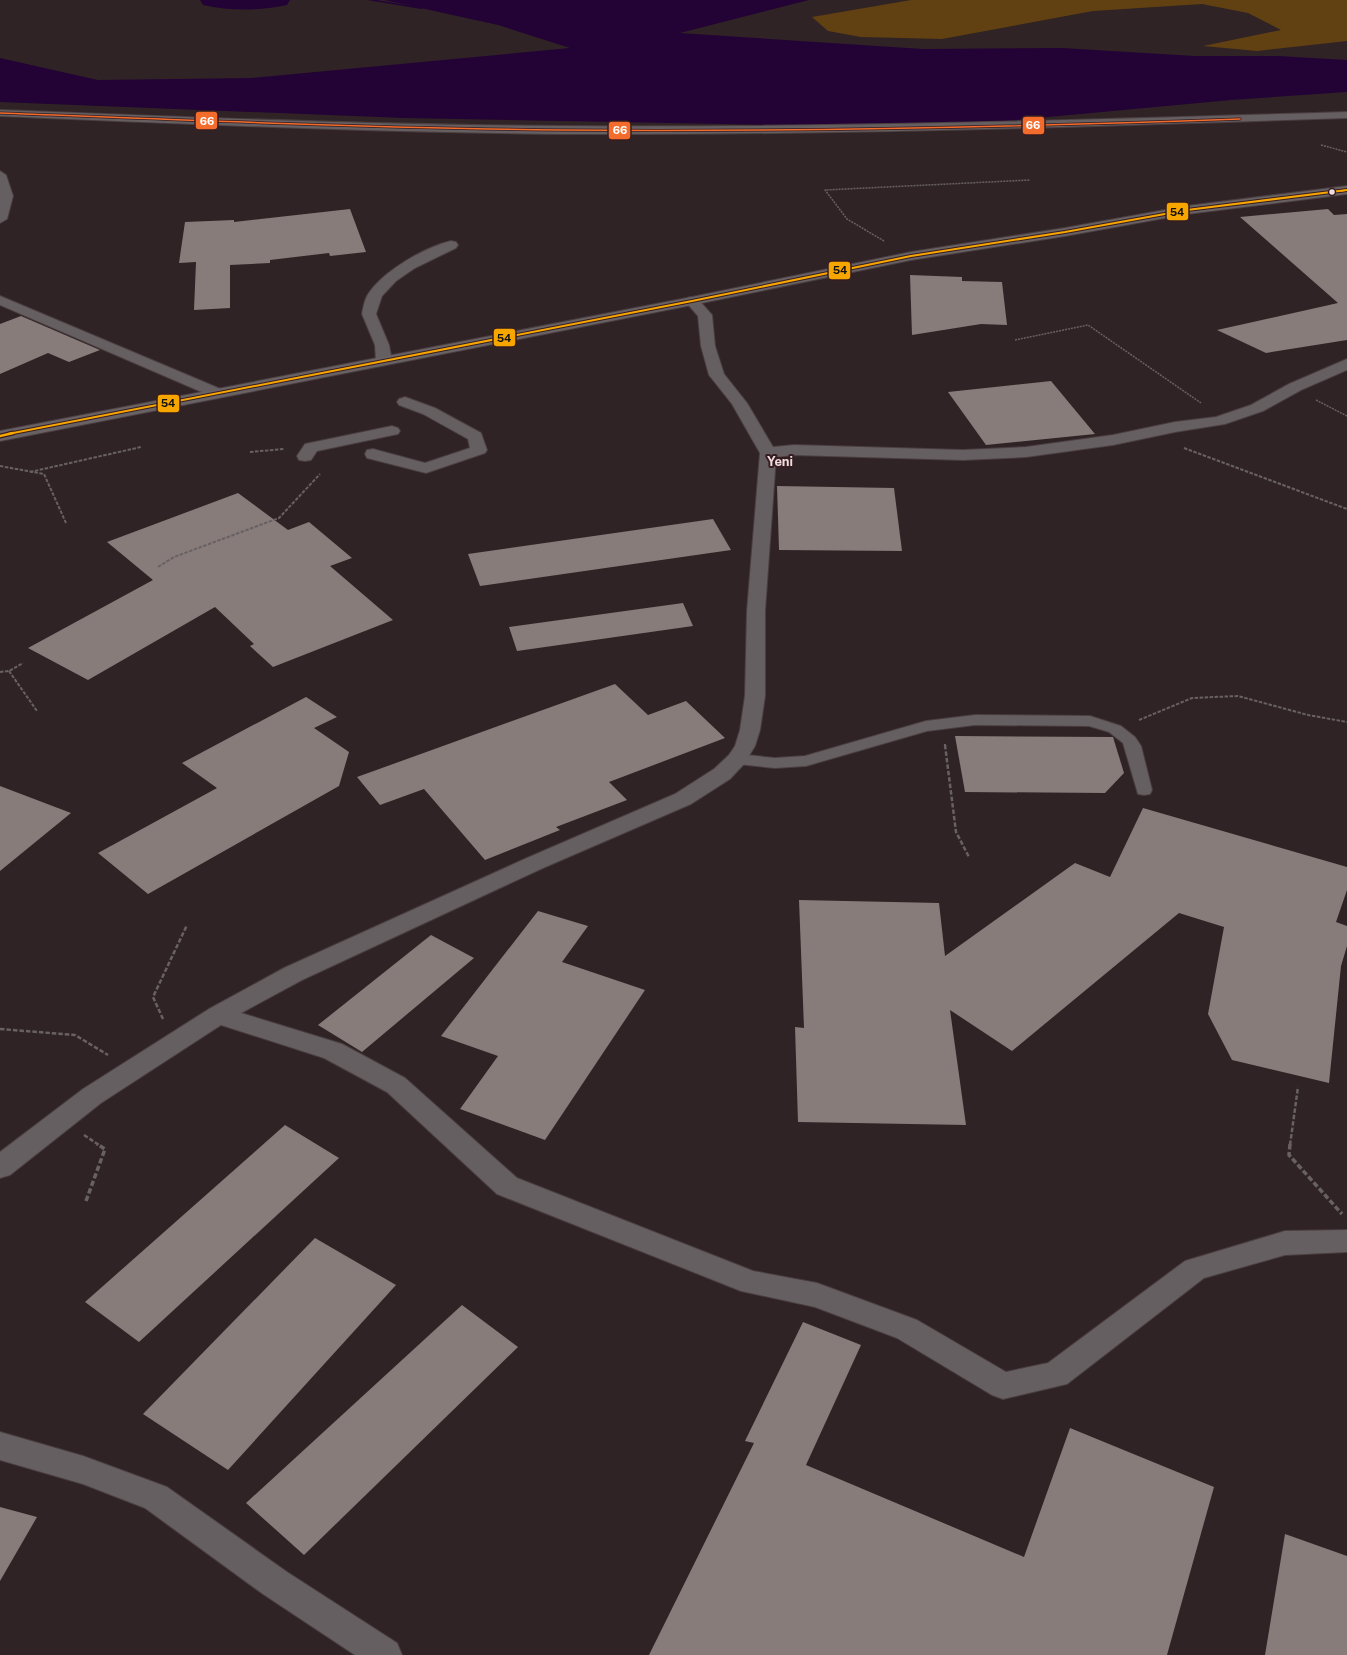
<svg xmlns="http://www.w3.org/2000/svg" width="1347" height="1655" viewBox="0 0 1347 1655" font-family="'Public Sans',sans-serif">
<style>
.forest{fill:#614012}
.water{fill:#230335}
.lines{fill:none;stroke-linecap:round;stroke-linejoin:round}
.stream{fill:#230335;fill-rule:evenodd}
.river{fill:#230335;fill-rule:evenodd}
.building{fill:#877c7a}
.lane-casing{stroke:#4a3e40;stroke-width:2}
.street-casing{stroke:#4a3e40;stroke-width:2}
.secondary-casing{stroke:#4a3e40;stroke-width:2}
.path-far3{stroke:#686163;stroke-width:1.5;stroke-dasharray:2 1;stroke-linecap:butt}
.path-far2{stroke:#686163;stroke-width:2;stroke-dasharray:3.5 1.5;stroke-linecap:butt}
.path-far1{stroke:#686163;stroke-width:2.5;stroke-dasharray:4.5 2;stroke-linecap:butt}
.path{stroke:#686163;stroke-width:3.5;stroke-dasharray:5.5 2.5;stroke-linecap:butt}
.lane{fill:#655f62;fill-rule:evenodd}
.street{fill:#655f62;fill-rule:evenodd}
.secondary{fill:#686265;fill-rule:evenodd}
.bus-1-casing{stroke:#361d21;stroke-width:3}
.bus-2-far2-casing{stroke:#361d21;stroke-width:3}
.bus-2-far1-casing{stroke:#361d21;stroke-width:4}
.bus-2-casing{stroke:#361d21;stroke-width:5}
.bus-1{stroke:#f36c2b;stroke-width:1.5}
.bus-2-far2{stroke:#f7a600;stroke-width:1.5}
.bus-2-far1{stroke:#f7a600;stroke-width:2}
.bus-2{stroke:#f7a600;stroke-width:2.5}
.bus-dot{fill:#efdddf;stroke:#361d21;stroke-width:1.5}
.labels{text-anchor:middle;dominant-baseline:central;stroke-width:4;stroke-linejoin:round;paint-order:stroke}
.far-district-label{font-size:13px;font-weight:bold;fill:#efdddf;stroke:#361d21}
.line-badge{stroke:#361d21;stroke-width:1.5}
.badge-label{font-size:11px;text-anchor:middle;font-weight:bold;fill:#fff}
.pale-badge-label{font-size:11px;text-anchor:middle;font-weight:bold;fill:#111}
</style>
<rect width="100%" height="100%" fill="#302325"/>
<polygon class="forest" points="911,0 1347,0 1347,41 1257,51 1203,46 1281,30 1248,13 1202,4 1093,11 942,39 861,37 828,31 812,17"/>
<polygon class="water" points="384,0 809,0 680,33 923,49 1062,48 1195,56 1278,56 1347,60 1347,92 1231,100 931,128 403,118 0,102 0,58 98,80 252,78 570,48 498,25"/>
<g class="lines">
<polygon class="stream" points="367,0 377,0 423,8 421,9"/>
<path class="river" d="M 200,0 L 290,0 L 287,5 C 261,11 229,11 203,5 Z"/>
</g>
<g class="building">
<polygon points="350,209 366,252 330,256 329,253 270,260 270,263 230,265 230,308 194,310 196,262 179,263 185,222 234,220 234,222"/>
<polygon points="1328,209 1334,215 1347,214 1347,340 1266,353 1217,330 1338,303 1240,217"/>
<polygon points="910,275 962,277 962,281 1002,282 1007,325 981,324 912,335"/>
<polygon points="21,316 79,341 100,350 69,362 48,353 0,374 0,324"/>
<polygon points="1051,381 1095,434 986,445 948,392"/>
<polygon points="777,486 894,488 902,551 779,550"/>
<polygon points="238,493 288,530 309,522 352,558 330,566 393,620 273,667 250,646 254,644 215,607 88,680 28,648 153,580 107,542"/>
<polygon points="713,519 731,550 480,586 468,554"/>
<polygon points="683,603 693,626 517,651 509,627"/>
<polygon points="615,684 648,715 686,701 725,738 609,782 627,800 556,827 560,830 485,860 424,789 380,805 357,777"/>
<polygon points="306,697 337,717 314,728 349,752 339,786 148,894 98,853 217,788 182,763"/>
<polygon points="955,736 1113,737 1124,773 1105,793 965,792"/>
<polygon points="0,786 71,813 0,871"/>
<polygon points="1143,808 1347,867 1347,890 1336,922 1347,926 1347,946 1341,966 1329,1083 1232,1060 1208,1014 1224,927 1179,913 1012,1051 950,1010 966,1125 798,1122 795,1027 804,1028 799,900 939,903 945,956 1075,863 1110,877"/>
<polygon points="538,911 588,926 562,962 645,990 545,1140 460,1109 498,1056 441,1036"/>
<polygon points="431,935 474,958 362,1052 318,1025"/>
<polygon points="285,1125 339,1158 139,1342 85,1302"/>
<polygon points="315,1238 396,1285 228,1470 143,1414"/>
<polygon points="462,1305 518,1347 304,1555 246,1503"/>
<polygon points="803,1322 861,1345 806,1465 1024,1557 1070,1428 1214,1487 1167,1655 649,1655 754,1443 745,1441"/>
<polygon points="0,1507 37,1517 0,1581"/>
<polygon points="1285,1534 1347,1556 1347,1655 1265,1655"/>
</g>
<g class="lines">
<g class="lane-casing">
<polygon id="lane" points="975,715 1090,716 1121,726 1135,737 1141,746 1152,790 1150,794 1144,795 1138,794 1123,743 1109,732 1089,726 975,725 927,731 806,766 775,768 737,764 731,763 729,759 731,755 737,754 775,758 805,756 926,721"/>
</g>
<g class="street-casing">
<g id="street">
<path d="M 0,110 C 187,117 374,125 562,126 C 824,128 1085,120 1347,112 L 1347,118 C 1085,127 824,135 562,134 C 374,132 187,124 0,116 Z"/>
<polygon points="0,171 6,175 13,196 7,219 0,223"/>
<path d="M 451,241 L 456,242 L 458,245 L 456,248 L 415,268 L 396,281 L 382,296 L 376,314 L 389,345 L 392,361 L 389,364 L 379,364 L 376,361 L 375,345 L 362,314 C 363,308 364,302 367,296 C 381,272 425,247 451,241 Z"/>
<polygon points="0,296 223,390 225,393 223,396 211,396 0,305"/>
<polygon points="692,297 697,298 712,315 715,346 724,374 747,403 773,447 794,445 963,450 1026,447 1113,435 1175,422 1216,417 1251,405 1289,384 1347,359 1347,370 1301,390 1263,411 1225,424 1175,432 1113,445 1026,457 963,460 794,455 776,457 765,611 765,696 760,730 755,746 744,764 730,779 691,804 543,868 302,980 241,1013 342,1044 405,1078 517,1178 753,1271 817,1283 917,1320 1006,1372 1048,1363 1185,1261 1285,1231 1347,1230 1347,1252 1285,1255 1204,1278 1067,1384 1003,1399 992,1395 897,1338 815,1307 741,1291 497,1194 387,1092 324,1058 221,1025 101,1103 10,1175 0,1178 0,1152 83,1089 209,1009 284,968 527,858 675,794 714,769 729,755 735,746 740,730 745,696 747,611 760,453 732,404 709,375 701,346 698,316 685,301 687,298"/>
<polygon points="405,397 435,408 481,433 487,450 485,453 426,473 367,458 365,454 367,450 373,449 425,463 470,448 468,439 423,414 399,405 397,402 399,399"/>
<polygon points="392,426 398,428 400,431 398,434 317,451 311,460 305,461 299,460 297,456 305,444"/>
<polygon points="0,1432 83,1456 167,1487 287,1572 397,1643 402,1655 355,1655 263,1594 145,1508 83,1484 0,1460"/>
</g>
</g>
<g class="secondary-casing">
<polygon id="secondary" points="1347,186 1347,194 1187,214 1065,236 911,260 692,305 0,441 0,431 692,297 911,252 1065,228 1187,206"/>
</g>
<g class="path-far3">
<polyline points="1321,145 1347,152"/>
<polyline points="884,241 847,219 825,190 1030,180"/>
<polyline points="1015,340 1088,325 1201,403"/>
<polyline points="1316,400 1347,416"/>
</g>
<g class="path-far2">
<polyline points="1184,448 1347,509"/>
<polyline points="250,452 284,449"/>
<polyline points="0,466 44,474 66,523"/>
<polyline points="30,472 141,447"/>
<polyline points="158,567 174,557 279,518 320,474"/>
<polyline points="9,671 37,711"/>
<polyline points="0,672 9,671 23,663"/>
<polyline points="1139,720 1192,698 1238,696 1308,715 1347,722"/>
<polyline points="945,744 945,746"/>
</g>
<g class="path-far1">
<polyline points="945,745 956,832 969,857"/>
<polyline points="163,1019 153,997 187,925"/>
<polyline points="0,1029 75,1035 108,1055"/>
<polyline points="84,1135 99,1145"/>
<polyline points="1290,1145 1298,1087"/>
</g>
<g class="path">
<polyline points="1290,1144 1289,1155 1342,1214"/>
<polyline points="86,1201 105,1149 97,1144"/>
</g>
<use href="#lane" class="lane"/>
<use href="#street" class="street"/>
<use href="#secondary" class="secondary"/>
<g class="bus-1-casing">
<path id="bus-1" d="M 0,113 C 187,120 374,128 561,130 C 787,132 1014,127 1240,119"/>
</g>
<g class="bus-2-far2-casing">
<polyline id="bus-2-far2" points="1341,191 1347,190"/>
</g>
<g class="bus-2-far1-casing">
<polyline id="bus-2-far1" points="8,434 692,301 911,256 1065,232 1187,210 1347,190"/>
</g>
<g class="bus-2-casing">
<polyline id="bus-2" points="0,436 13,433"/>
</g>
<use href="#bus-1" class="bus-1"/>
<use href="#bus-2-far2" class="bus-2-far2"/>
<use href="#bus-2-far1" class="bus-2-far1"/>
<use href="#bus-2" class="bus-2"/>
</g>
<circle class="bus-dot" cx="1332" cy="192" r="3.5"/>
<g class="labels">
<g class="far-district-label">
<text x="780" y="461">Yeni</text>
</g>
</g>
<g class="line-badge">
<rect x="195" y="111" width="23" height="19" rx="4" fill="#f36c2b"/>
<rect x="1022" y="116" width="23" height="19" rx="4" fill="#f36c2b"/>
<rect x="608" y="121" width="23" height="19" rx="4" fill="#f36c2b"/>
<rect x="1166" y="202" width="23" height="19" rx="4" fill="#f7a600"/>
<rect x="828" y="261" width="23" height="19" rx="4" fill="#f7a600"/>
<rect x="493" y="328" width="23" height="19" rx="4" fill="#f7a600"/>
<rect x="157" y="394" width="23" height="19" rx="4" fill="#f7a600"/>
</g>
<g class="badge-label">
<text x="207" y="125">66</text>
<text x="1033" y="129">66</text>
<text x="620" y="134">66</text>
</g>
<g class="pale-badge-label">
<text x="1177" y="216">54</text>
<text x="840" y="274">54</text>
<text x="504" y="342">54</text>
<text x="168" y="407">54</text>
</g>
</svg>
